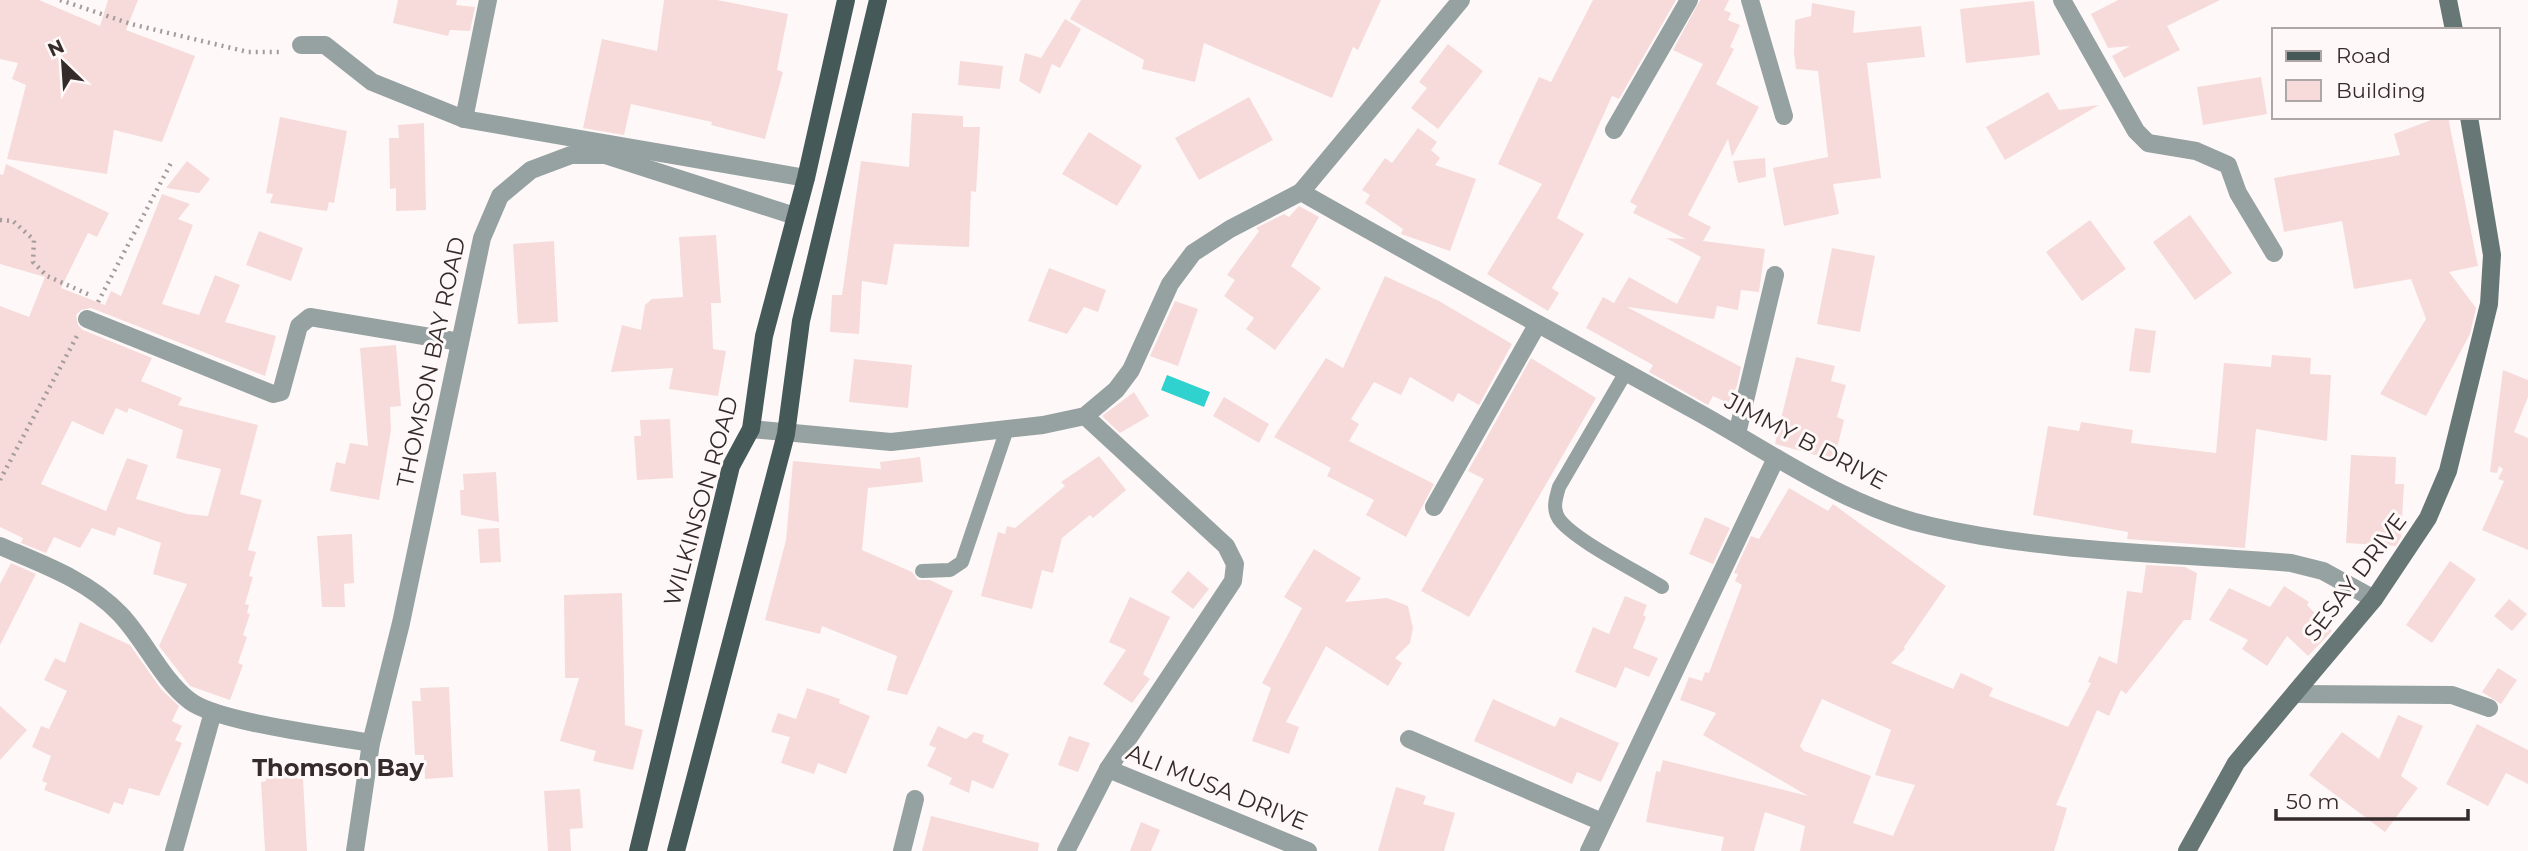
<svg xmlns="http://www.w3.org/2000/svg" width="2528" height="851" viewBox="0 0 2528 851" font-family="Montserrat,sans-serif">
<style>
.water{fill:#30d2cf}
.building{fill:#f6dbda;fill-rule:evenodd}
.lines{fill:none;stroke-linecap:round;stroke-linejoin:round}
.path{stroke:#a39c9b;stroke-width:4.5;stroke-dasharray:2 5;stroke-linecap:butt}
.lane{stroke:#96a1a1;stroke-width:14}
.street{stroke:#96a1a1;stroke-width:18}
.secondary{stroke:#667776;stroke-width:18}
.primary{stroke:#455959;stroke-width:18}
.labels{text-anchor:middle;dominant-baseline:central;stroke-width:6;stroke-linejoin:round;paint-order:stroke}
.street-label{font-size:23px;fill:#352b2a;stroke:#fef9f8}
.neighbourhood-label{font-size:24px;font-weight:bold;fill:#352b2a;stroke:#fef9f8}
</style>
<rect width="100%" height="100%" fill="#fef9f8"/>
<polygon class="water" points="1167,375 1210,392 1204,407 1161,390"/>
<g class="building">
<polygon points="0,0 39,0 100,26 108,0 138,0 126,30 195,56 162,142 114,130 107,174 7,159 26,85 12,79 18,63 0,59"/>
<polygon points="398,0 457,0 456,5 475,7 470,31 450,30 448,36 393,23"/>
<polygon points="664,0 717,0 788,14 777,70 783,72 765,139 711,125 712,122 631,104 624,135 583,128 602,39 657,51"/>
<polygon points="1081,0 1381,0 1358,50 1353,47 1332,98 1204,43 1195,82 1142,69 1144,60 1070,19"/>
<polygon points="1593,0 1676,0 1619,99 1612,96 1557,218 1584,234 1552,288 1559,293 1548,311 1487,274 1542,184 1498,164 1539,77 1551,82"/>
<polygon points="1700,0 1729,0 1724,10 1731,13 1728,20 1740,25 1730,47 1734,49 1716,84 1759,107 1732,157 1728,139 1688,215 1711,227 1703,241 1765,249 1759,292 1741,290 1738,310 1717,306 1714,319 1627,307 1741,367 1737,386 1728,403 1713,396 1708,405 1649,372 1653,365 1586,328 1603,297 1614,303 1629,277 1677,304 1701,257 1666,238 1686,239 1633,213 1637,206 1630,202 1703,64 1673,50"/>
<polygon points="2118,0 2220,0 2167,26 2180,50 2124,78 2112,56 2130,46 2108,48 2091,14"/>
<polygon points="2034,1 2040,55 1966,63 1960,9"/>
<polygon points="1812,3 1855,11 1853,33 1921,26 1925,57 1867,63 1881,178 1833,184 1839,214 1784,226 1773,168 1828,157 1818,71 1796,69 1794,53 1795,20 1811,16"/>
<polygon points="1065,19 1081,29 1060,68 1052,64 1040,94 1019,81 1025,53 1041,58"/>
<polygon points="1448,44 1483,71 1438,129 1411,108 1427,88 1419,82"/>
<polygon points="960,61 1003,66 1000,89 958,85"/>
<polygon points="2261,77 2267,114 2203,125 2197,87"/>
<polygon points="2048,92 2059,110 2099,105 2005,160 1986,127"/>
<polygon points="1249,97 1273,140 1199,180 1175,138"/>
<polygon points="912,113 963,116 963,127 980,127 976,192 971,191 969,247 894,244 887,285 862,281 859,334 830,332 832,295 842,295 861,161 909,167"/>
<polygon points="280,117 347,131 334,203 329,202 327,211 270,203 273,194 266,193"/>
<polygon points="2439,117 2448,117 2478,266 2449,272 2476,308 2470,334 2426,416 2380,394 2426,319 2411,279 2354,289 2342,221 2284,232 2274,178 2400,155 2394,134"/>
<polygon points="424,123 426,210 396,211 396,188 390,189 389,138 399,138 398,125"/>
<polygon points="1418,128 1437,142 1431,150 1440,158 1435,165 1476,179 1450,251 1401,234 1403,229 1365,203 1370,195 1362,190 1385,158 1392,163"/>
<polygon points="1089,132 1142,166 1117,206 1062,174"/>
<polygon points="1765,158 1766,177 1738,183 1733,161"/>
<polygon points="187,161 210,179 199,193 166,188"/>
<path d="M 6,164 L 109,213 L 97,237 L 88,233 L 61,288 L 105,305 L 111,291 L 121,296 L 162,194 L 190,204 L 178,219 L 193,225 L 162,304 L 199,315 L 215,275 L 240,285 L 225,322 L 276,336 L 265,376 L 91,308 L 81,310 L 76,315 L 78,325 L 83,330 L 152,358 L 141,381 L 182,398 L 178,405 L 258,425 L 240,494 L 262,500 L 248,550 L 256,552 L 249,576 L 253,577 L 245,604 L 249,605 L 247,613 L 250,614 L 243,635 L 247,637 L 238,663 L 243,665 L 230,700 L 190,686 L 159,646 L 187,584 L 153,574 L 161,543 L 118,527 L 115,536 L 92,528 L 80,548 L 54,537 L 46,553 L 21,543 L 23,538 L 0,527 L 0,306 L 29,317 L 45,277 L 0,264 L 0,174 L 3,175 ZM 116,408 L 127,413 L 129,408 L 183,430 L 176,458 L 221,469 L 208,516 L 187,514 L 136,499 L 148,465 L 127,458 L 106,511 L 41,484 L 72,421 L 103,435 Z"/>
<polygon points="1299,206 1319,217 1291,266 1321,288 1275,350 1246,329 1254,318 1224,296 1235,280 1227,275 1259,231 1256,228 1284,214 1289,217"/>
<polygon points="2190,215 2232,273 2195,300 2153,242"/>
<polygon points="2090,220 2126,269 2082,301 2046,252"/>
<polygon points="259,231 303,248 291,281 246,265"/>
<polygon points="716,235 721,303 711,303 713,349 726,351 718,396 669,389 673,368 611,372 622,325 641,330 645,305 652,299 683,297 679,237"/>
<polygon points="554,241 558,322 518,324 513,244"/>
<polygon points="1832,248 1875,256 1860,332 1817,324"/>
<polygon points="1049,268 1106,290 1098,312 1084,307 1067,334 1028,321"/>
<polygon points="1385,276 1439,301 1512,344 1479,405 1458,393 1453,402 1410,377 1401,395 1374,382 1351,419 1359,424 1349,441 1434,484 1406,537 1366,515 1374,500 1327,476 1331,468 1274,437 1326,358 1343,368"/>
<polygon points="1175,301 1198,309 1178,366 1150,356"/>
<polygon points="2135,328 2156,331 2150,373 2129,371"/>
<polygon points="396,345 401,406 390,407 391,430 379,500 330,491 336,462 345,464 350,443 368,446 360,348"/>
<polygon points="2272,355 2311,358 2310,374 2331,375 2327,441 2256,429 2245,548 2127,539 2128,532 2033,515 2048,426 2079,431 2081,422 2133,430 2131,443 2216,453 2224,363 2271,367"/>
<polygon points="1796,357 1835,366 1831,381 1846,385 1837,417 1844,420 1834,460 1775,444"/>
<polygon points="1531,358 1596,398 1469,617 1421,591 1484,479 1468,471"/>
<polygon points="854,359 912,365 908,408 849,402"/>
<polygon points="2503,370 2528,380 2528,397 2514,432 2528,438 2528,550 2482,530 2504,481 2498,479 2503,469 2499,466 2497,473 2490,472"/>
<polygon points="1134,392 1149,416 1120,433 1102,416"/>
<polygon points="1224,397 1269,424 1259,443 1213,416"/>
<polygon points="670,419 673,478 637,480 634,436 641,436 640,420"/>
<polygon points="2351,455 2396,457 2395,484 2404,484 2401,537 2396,546 2346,543"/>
<polygon points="1099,456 1126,490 1093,518 1090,515 1062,538 1053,573 1042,570 1032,609 981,596 998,532 1005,534 1007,526 1015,528 1065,486 1061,482"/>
<polygon points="920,457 923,482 868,488 862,550 912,572 918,580 930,580 953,591 907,695 887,690 897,656 822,626 820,634 765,620 786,540 793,461 881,469 880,462"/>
<polygon points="496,472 499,522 461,515 460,490 464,490 463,474"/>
<path d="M 1789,488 L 1828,511 L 1833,504 L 1946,586 L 1904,647 L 1905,649 L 1891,663 L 1953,689 L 1961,673 L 1993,688 L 1989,696 L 2068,727 L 2091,683 L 2088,682 L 2099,656 L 2117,664 L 2127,591 L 2142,593 L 2146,565 L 2185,567 L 2197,573 L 2191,620 L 2184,620 L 2126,694 L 2121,690 L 2109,716 L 2097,710 L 2056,805 L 2067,808 L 2054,851 L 1800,851 L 1805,826 L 1765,812 L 1754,851 L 1721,851 L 1724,837 L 1646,822 L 1656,771 L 1660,772 L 1663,760 L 1808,796 L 1703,735 L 1716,713 L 1680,700 L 1689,677 L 1702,681 L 1705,672 L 1709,673 L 1742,585 L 1735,581 L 1738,574 L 1734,573 L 1751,536 L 1759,539 ZM 1822,699 L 1891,730 L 1875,775 L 1915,785 L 1893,836 L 1853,823 L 1871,776 L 1804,751 L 1800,746 Z"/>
<polygon points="1705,517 1730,528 1713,564 1689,554"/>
<polygon points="499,528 501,562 480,563 478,529"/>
<polygon points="352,534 354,583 344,584 345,607 322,607 317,536"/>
<polygon points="1314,549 1361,578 1345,602 1387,598 1408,606 1413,628 1410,643 1395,658 1402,663 1388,686 1326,646 1286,722 1299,727 1289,754 1252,741 1271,688 1262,683 1302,608 1284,597"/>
<polygon points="2450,561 2476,579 2432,643 2406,625"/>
<polygon points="11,563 36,574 0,645 0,584"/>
<polygon points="1188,571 1209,589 1193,609 1171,592"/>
<polygon points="2284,586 2309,602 2307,605 2332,631 2308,656 2287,636 2267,666 2242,649 2248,640 2209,620 2229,588 2270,607"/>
<polygon points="622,593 625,725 643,730 633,770 593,761 596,751 560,741 579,678 565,678 564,595"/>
<polygon points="1625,596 1647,605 1643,615 1646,617 1633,648 1658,658 1649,677 1625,667 1616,688 1575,672 1593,627 1609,634"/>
<polygon points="1130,597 1170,617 1143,674 1150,679 1132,703 1103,684 1126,650 1109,642"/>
<polygon points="2509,599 2527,614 2512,631 2494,616"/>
<polygon points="80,622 130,645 161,689 179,706 172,721 182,726 175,740 182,743 159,796 129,788 123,805 114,802 109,814 44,790 47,783 42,781 51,756 32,747 41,726 49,729 67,691 44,680 55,658 65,663"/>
<polygon points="2498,668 2517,680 2501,704 2482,692"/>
<polygon points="449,687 453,777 425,779 424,755 415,755 412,701 421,701 420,688"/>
<polygon points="807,688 840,699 839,703 870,716 846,774 818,763 814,774 781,763 790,737 771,732 778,713 796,719"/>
<polygon points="1493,699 1555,727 1560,717 1619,743 1601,782 1577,772 1572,784 1474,741"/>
<polygon points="0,706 27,730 0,760"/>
<polygon points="2398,715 2423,726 2401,776 2418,788 2385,832 2309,775 2342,732 2379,759"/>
<polygon points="2477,724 2528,750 2528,784 2506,773 2488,806 2446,784"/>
<polygon points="938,726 966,739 974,732 984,735 982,742 1009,754 993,789 972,780 969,793 949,784 952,778 927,766 936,748 929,745"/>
<polygon points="1069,736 1090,743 1078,772 1058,765"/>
<polygon points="296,769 297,779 303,779 307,851 265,851 261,782 266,781 266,770"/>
<polygon points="1396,787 1426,796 1423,804 1455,813 1444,851 1378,851"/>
<polygon points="580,789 583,828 570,829 571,851 548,851 544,791"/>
<polygon points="931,816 1039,843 1038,851 922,851"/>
<polygon points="1141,822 1160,830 1151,851 1130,851"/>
</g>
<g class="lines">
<g class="path">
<polyline points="60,0 131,24 248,52 282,52"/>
<polyline points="0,220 13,221 34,240 33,262 47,276 92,296"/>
<polyline points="98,302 171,163"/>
<polyline points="0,480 77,336"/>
</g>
<g class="lane">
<path d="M 1626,372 L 1559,487 C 1556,498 1552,508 1559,519 C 1574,540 1637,571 1662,587"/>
<polyline points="922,571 950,570 962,562 1007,429"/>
</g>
<g class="street">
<polyline points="1750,0 1784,116"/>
<polyline points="2062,0 2136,131 2148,143 2196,151 2228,165 2238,193 2274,253"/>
<polyline points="301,45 325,45 372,82 464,119 806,178"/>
<polyline points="464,119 488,0"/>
<polyline points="1614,130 1689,0"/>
<path d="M 1301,192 C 1431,266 1563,337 1694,410 C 1769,451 1845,507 1931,526 C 2048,553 2172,553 2291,563 L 2323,571 L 2374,599"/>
<polyline points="87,319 273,394 281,392 299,326 310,317 460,342"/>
<polyline points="751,429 891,442 1043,425 1085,416 1116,390 1131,370 1170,284 1193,253 1230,229 1301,192 1461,0"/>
<polyline points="1737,434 1775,275"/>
<polyline points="1434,507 1537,325"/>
<path d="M 0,546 C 42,564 88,580 120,614 C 145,640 161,679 190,701 C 217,722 332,736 371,743"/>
<polyline points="2295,694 2452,695 2489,708"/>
<polyline points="1409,739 1602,822"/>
<polyline points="1108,769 1308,851"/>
<polyline points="174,851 213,712"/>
<polyline points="355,851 371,743 401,623 482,238 500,196 531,170 571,155 605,155 795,216"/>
<polyline points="902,851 915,799"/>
<polyline points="1066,851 1108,769 1233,581 1235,564 1226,546 1085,416"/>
<polyline points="1589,851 1776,458"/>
</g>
<g class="secondary">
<polyline points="2448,0 2454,30"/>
<polyline points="2187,851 2236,763 2374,599 2428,518 2448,471 2489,304 2492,255 2469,117"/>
</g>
<g class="primary">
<polyline points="638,851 731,466 751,429 764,336 806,178 846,0"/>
<polyline points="676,851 786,434 801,321 878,0"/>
</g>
</g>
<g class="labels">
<g class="street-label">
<text transform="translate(431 362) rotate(-78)">THOMSON BAY ROAD</text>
<text transform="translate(1806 441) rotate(28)">JIMMY B DRIVE</text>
<text transform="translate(701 501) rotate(-74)">WILKINSON ROAD</text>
<text transform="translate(2355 577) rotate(-53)">SESAY DRIVE</text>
<text transform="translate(1217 787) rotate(22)">ALI MUSA DRIVE</text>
</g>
<g class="neighbourhood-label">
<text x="338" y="767">Thomson Bay</text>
</g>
</g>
<rect x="2272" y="28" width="228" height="91" fill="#fef9f8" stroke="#aea7a6" stroke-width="2"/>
<rect x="2286" y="51" width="35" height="10" fill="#455959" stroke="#aea7a6" stroke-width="2"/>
<text x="2336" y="63" font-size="21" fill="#352b2a">Road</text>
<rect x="2286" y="80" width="35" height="21" fill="#f6dbda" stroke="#aea7a6" stroke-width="2"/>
<text x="2336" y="98" font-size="21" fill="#352b2a">Building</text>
<g transform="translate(63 63) rotate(335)" stroke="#fef9f8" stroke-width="5" paint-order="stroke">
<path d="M0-5L12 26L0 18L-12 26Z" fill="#352b2a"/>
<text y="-10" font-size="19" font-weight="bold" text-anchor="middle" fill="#352b2a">N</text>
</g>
<path d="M2276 809v10h192v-10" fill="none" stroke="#352b2a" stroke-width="3.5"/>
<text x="2286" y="809" font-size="21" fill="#352b2a" stroke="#fef9f8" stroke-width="5" paint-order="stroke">50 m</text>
</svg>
